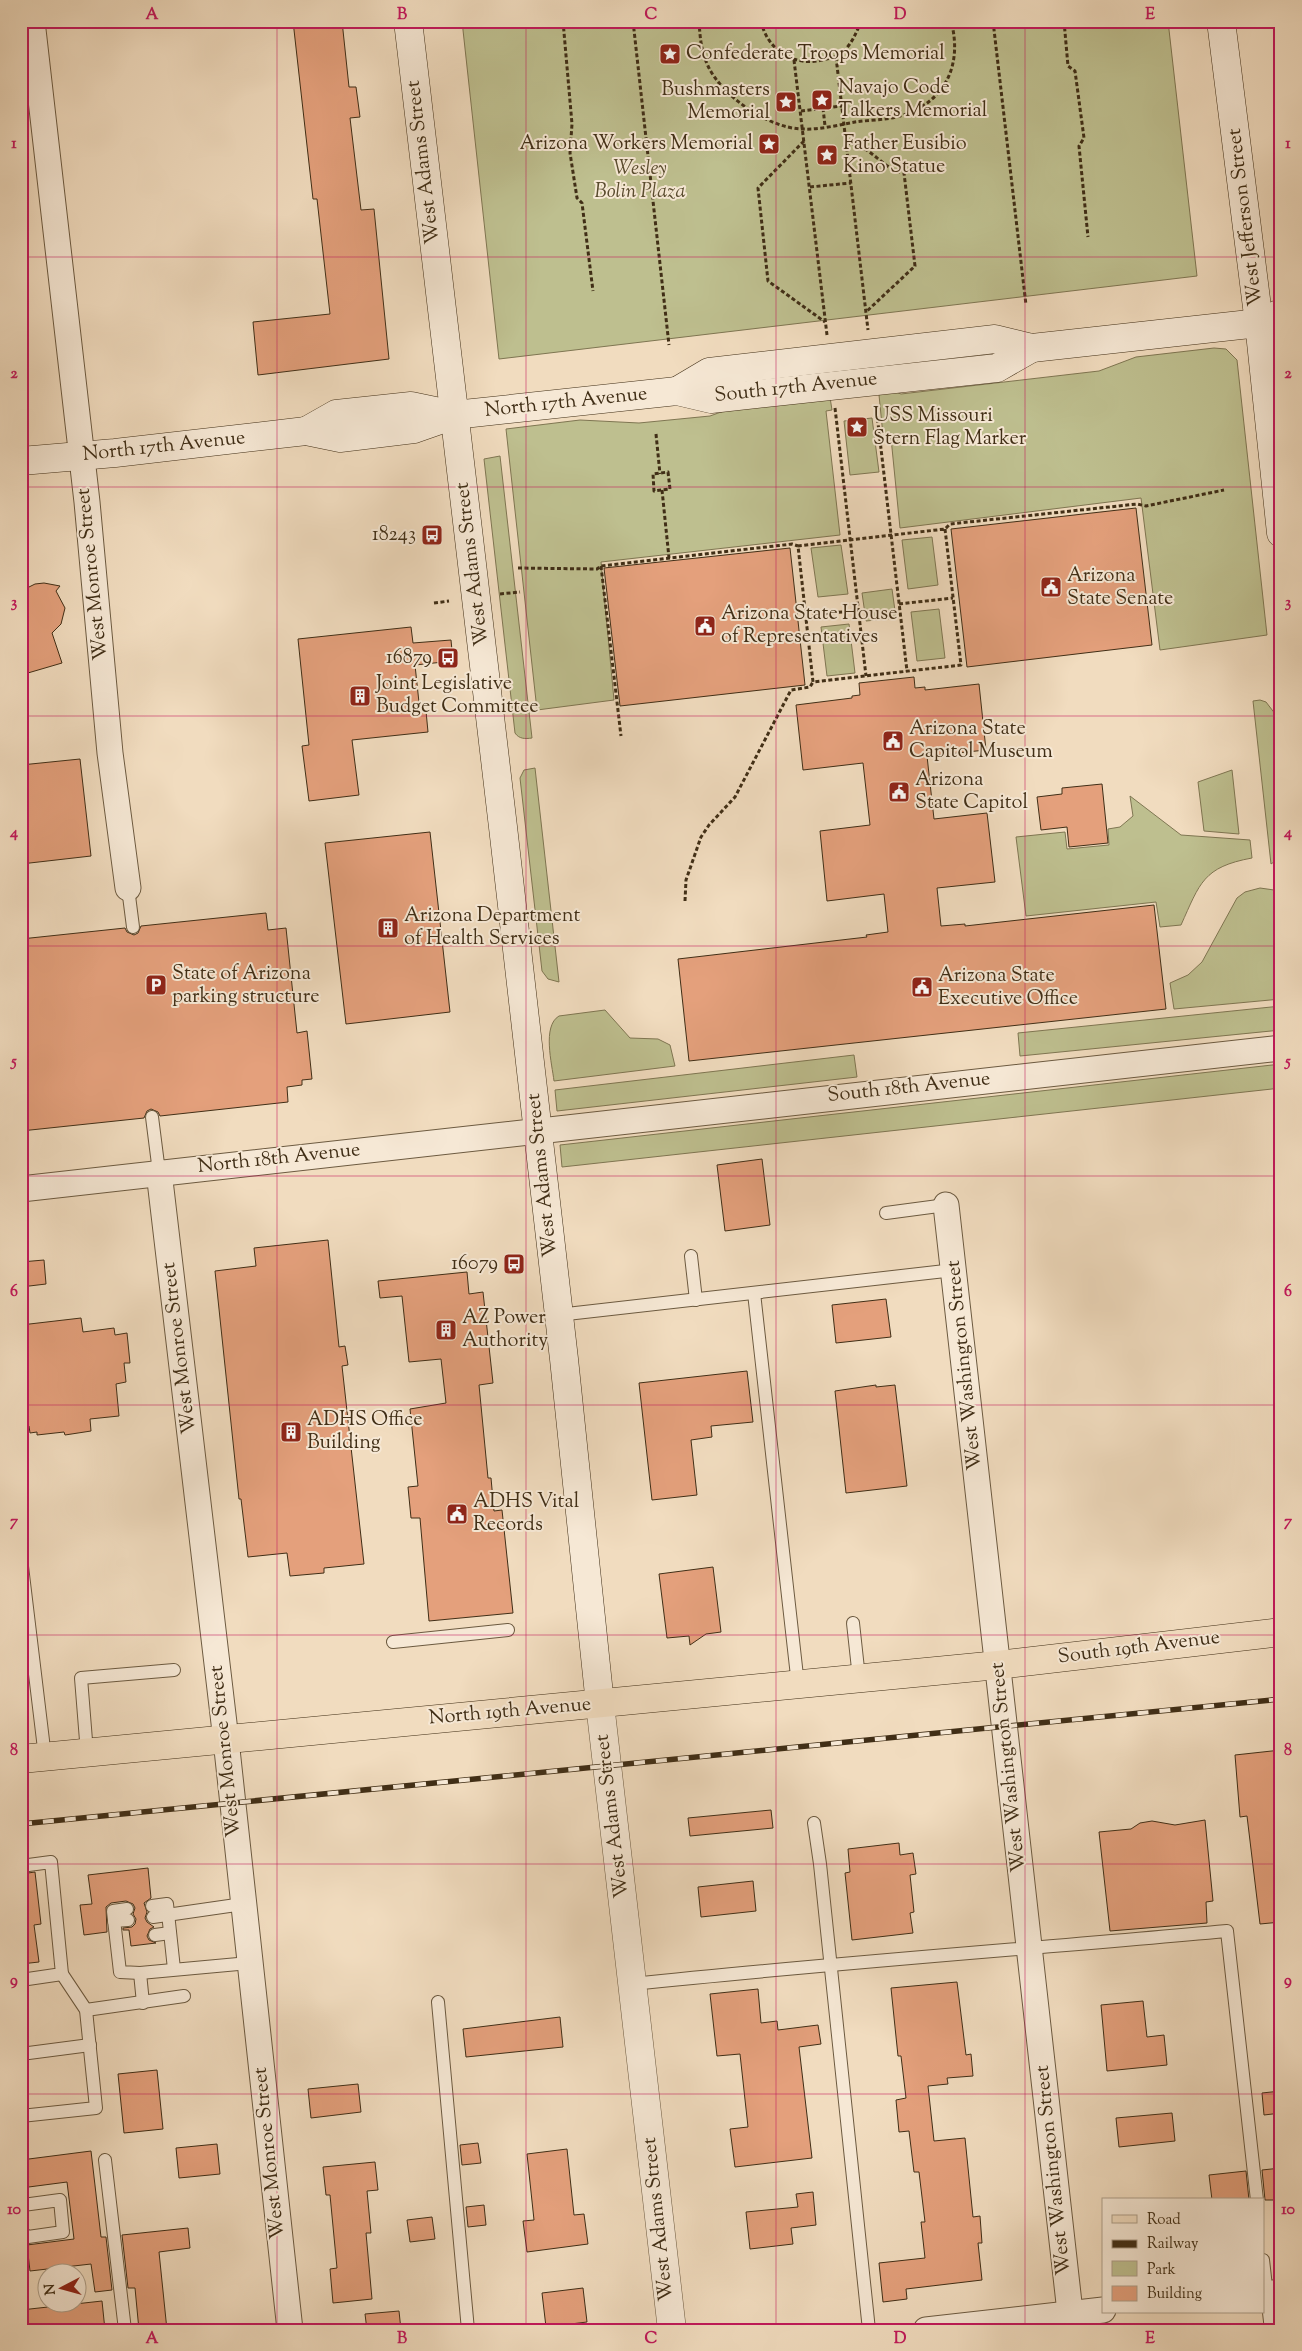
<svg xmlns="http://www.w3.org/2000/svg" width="1302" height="2351" viewBox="0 0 1302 2351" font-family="'Sorts Mill Goudy',serif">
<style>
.green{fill:#bebf8f;stroke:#7f7652}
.building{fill:#e4a07c;stroke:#402e16}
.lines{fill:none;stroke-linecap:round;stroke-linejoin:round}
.service-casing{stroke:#6c5a40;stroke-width:14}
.minor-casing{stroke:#6c5a40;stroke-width:27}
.tertiary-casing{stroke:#6c5a40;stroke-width:29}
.secondary-casing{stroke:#402e16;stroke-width:29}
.primary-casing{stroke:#402e16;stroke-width:29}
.path{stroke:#402e16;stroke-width:3;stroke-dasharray:4 2.5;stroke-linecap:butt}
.service{stroke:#f6e8d5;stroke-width:12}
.minor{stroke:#f6e8d5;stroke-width:25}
.tertiary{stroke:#f6e8d5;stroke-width:28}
.secondary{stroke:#f6e8d5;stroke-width:28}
.primary{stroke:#f1dcbf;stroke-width:28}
.rail-casing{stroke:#402e16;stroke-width:5.5}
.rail{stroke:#f6e8d5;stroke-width:4;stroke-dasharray:11;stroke-linecap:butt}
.grid{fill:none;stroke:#c2185b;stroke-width:1;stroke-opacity:0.55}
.labels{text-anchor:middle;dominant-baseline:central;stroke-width:4;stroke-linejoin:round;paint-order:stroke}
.poi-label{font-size:20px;fill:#402e16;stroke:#f6e8d5;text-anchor:start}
.street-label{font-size:20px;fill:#402e16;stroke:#f6e8d5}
.park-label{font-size:20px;font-style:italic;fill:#594b2e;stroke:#f6e8d5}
.neatline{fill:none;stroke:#c2185b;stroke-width:2}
.grid-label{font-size:16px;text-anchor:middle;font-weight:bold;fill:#c2185b}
</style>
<rect width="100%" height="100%" fill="#f1dcbf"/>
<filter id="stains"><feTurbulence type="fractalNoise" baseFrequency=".004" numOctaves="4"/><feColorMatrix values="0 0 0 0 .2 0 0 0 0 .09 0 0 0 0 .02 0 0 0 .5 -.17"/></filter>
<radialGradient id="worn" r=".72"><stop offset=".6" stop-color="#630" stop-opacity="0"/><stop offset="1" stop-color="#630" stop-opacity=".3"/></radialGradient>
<g class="green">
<polygon points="462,21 1168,21 1197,276 499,359"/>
<polygon points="1214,348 1226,349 1237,360 1267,635 1160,650 1141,498 900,528 891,438 883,435 878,385 901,394 1099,371 1136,357"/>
<polygon points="829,391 832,410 826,411 840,535 601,562 614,700 537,710 506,429 580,420 639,423 710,416 754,400"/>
<polygon points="872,418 879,472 850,475 844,421"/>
<path d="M 500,456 L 532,738 C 525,739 519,739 515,733 L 484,459 Z"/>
<polygon points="932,537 938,585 908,589 902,540"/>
<polygon points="841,545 848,594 818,597 811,548"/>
<polygon points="892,589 896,618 866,621 862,593"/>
<polygon points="939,609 945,658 917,661 911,612"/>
<polygon points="849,624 855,673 827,676 821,627"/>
<polygon points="1260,700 1266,702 1276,715 1281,754 1281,857 1271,864 1253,701"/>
<polygon points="535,768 559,982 548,979 542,971 520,778 524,770"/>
<polygon points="1232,770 1239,834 1204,831 1198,782"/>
<path d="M 1130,796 L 1181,835 L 1250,840 L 1252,858 C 1203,867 1200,883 1181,925 L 1160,927 L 1156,902 L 1026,916 L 1016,837 L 1065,832 L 1067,849 L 1109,845 L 1108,829 L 1120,827 L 1133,816 Z"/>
<polygon points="1260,888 1281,891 1281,999 1174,1009 1170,983 1188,975 1202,962 1237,898 1245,892"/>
<polygon points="1281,1006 1281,1030 1020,1056 1018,1033"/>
<path d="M 605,1010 L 630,1038 L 658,1039 L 670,1045 L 675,1066 L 554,1081 C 552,1064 542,1026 559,1016 Z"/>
<polygon points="854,1055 857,1077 557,1111 555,1090"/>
<polygon points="1281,1064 1281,1088 562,1167 560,1145"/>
</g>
<g class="building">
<polygon points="293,21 342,21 349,87 356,87 360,117 350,118 361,210 374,209 389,359 258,375 253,322 330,314 317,199 313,199"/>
<polygon points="1136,508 1152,645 967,667 951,529"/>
<polygon points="790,548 805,685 620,706 604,568"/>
<polygon points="44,583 60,586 56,591 65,608 61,624 52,633 62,663 21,675 21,591 35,584"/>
<polygon points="411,627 413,643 451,640 453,661 415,665 420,712 426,711 428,732 352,740 359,795 309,801 302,746 309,745 298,639"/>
<polygon points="914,677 915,688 925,687 925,690 979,684 986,750 927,756 934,819 987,813 995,882 937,888 941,926 965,924 965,926 1154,905 1166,1009 689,1061 678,959 867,937 866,935 888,932 884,894 827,901 820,831 870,825 863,763 803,770 796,705 852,698 852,696 860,695 859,683"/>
<polygon points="80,759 91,856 21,864 21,765"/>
<polygon points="1102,784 1108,843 1069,847 1067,827 1041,830 1037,797 1062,794 1062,788"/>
<polygon points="430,832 450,1012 346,1024 325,843"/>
<polygon points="266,913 268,930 286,928 297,1033 307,1031 312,1079 302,1080 302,1085 287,1087 288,1102 160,1116 158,1112 151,1109 147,1111 144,1118 21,1131 21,939 125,928 127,932 134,935 138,933 141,926"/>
<polygon points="762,1159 770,1225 725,1231 717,1165"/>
<polygon points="328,1240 339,1347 345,1346 348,1365 342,1366 364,1564 324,1568 324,1573 290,1576 287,1553 248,1557 241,1499 239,1499 215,1271 256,1266 254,1248"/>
<polygon points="44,1260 46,1284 21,1287 21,1262"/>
<polygon points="467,1272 469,1294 483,1292 493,1383 479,1385 488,1478 491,1478 494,1511 502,1510 513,1613 429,1621 420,1518 411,1518 408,1487 418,1486 410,1409 446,1403 441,1359 409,1362 402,1296 380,1298 378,1281"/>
<polygon points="886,1299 891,1337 836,1343 832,1305"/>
<polygon points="81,1318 83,1332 114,1328 115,1335 127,1333 130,1363 124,1363 126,1382 116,1384 119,1416 90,1419 91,1431 65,1435 64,1432 37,1435 37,1432 30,1433 29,1426 21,1427 21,1325"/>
<polygon points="747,1371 753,1422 711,1426 712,1437 691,1440 697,1495 652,1500 639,1383"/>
<polygon points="876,1385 876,1387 895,1385 907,1486 846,1493 835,1391"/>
<polygon points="713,1567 721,1632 706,1634 690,1645 689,1636 667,1638 659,1574"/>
<polygon points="1281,1750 1281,1922 1260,1924 1247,1816 1240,1817 1235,1755"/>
<polygon points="771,1810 773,1828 690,1836 688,1818"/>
<polygon points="1205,1820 1213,1901 1206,1902 1207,1923 1110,1931 1099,1832 1131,1829 1140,1823 1152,1821 1175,1825"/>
<polygon points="899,1843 900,1855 913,1853 916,1874 910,1875 914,1912 910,1913 913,1933 852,1940 845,1873 850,1872 848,1849"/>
<polygon points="148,1868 151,1898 144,1903 147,1912 145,1918 147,1922 154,1927 150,1929 147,1936 149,1940 156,1943 131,1946 129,1930 123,1930 123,1928 132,1927 135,1924 136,1919 133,1914 135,1908 133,1904 126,1901 111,1903 106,1907 107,1932 84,1935 80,1905 92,1904 88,1875"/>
<polygon points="35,1872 41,1924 34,1925 39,1962 21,1964 21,1874"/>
<polygon points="753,1881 756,1911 701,1917 698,1887"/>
<polygon points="957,1982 966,2055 971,2054 973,2076 947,2078 948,2084 928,2086 934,2141 965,2138 973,2217 980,2216 982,2243 978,2243 982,2280 906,2289 907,2299 883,2302 879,2263 925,2258 921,2222 925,2222 919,2172 914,2172 909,2131 899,2132 896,2100 906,2098 901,2056 898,2056 891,1988"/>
<polygon points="758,1989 761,2023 777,2021 778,2030 818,2025 821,2044 799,2047 812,2158 735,2167 730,2129 748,2127 740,2054 717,2056 710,1994"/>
<polygon points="1143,2001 1147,2037 1164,2035 1167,2065 1107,2071 1101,2005"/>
<polygon points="560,2017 563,2047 466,2057 463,2029"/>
<polygon points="157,2070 163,2129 124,2133 118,2074"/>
<polygon points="358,2084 361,2112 311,2118 308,2089"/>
<polygon points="1281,2091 1281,2113 1264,2115 1262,2093"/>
<polygon points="1172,2113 1175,2141 1119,2147 1116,2118"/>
<polygon points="478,2143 481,2163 462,2165 460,2145"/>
<polygon points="217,2144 220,2174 179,2178 176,2148"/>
<polygon points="567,2149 574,2215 584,2214 588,2244 527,2252 523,2221 534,2220 527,2154"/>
<polygon points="91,2151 101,2237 106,2237 112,2290 95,2292 91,2264 30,2271 27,2245 74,2239 67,2182 21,2188 21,2160"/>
<polygon points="375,2162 378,2190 367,2191 371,2233 366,2233 372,2299 333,2303 330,2269 337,2268 330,2195 326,2195 323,2167"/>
<polygon points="1281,2168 1281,2200 1265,2200 1262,2170"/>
<polygon points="1246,2171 1249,2200 1212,2200 1209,2175"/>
<polygon points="813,2192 816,2225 791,2228 793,2244 750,2249 746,2212 798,2207 796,2194"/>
<polygon points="484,2205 486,2225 468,2227 466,2207"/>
<polygon points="432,2217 435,2239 410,2242 407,2220"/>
<polygon points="188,2228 190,2248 159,2252 167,2330 139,2330 135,2288 128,2288 122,2235"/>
<polygon points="583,2288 587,2322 546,2327 542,2293"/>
<polygon points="102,2301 105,2330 21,2330 21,2310"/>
<polygon points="399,2311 401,2330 367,2330 365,2314"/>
</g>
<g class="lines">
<g class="service-casing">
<g id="service">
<polyline points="128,888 133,927"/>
<polyline points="152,1117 159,1172"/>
<polyline points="886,1213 946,1205"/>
<polyline points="691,1256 696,1300"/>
<polyline points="754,1293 798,1685"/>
<polyline points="558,1315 954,1270"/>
<polyline points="21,1558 45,1757"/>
<polyline points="853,1623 859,1678"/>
<polyline points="393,1642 508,1630"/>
<polyline points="87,1753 81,1678 174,1670"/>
<polyline points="814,1823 820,1864 869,2330"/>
<polyline points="21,1866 51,1862 62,1974 21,1980"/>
<polyline points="152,1906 167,1904 174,1969"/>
<polyline points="127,1909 113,1911 120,1972 140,1973 249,1963"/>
<polyline points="153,1917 243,1904"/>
<polyline points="114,1921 128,1920"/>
<polyline points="155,1935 170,1933"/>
<polyline points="140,1973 143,2003"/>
<path d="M 633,1984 C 831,1963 1029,1949 1227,1931 L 1257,2200"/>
<polyline points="438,2002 468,2330"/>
<polyline points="86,2010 184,1996"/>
<polyline points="21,2054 90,2045"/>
<polyline points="21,2116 96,2108 86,2010 62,1974"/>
<polyline points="105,2160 125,2330"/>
<polyline points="21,2207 23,2205 60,2200 63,2232 28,2237 21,2232"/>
<polyline points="1263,2260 1271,2330"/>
</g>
</g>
<g class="minor-casing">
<g id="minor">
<polyline points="32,21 87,502 110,753 128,888"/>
<polyline points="159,1172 226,1740 290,2330"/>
<polyline points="21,1189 1281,1048"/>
<polyline points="946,1205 1072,2330"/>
<polyline points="1263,2294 1281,2292"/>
<polyline points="926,2330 1103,2310"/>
</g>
</g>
<g class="tertiary-casing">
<polyline id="tertiary" points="600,1704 672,2330"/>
</g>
<g class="secondary-casing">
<g id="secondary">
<polyline points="408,21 503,827 564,1359 600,1704"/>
<polyline points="1221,21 1259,323 1281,533"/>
<polyline points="677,391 709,372 995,339 1032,348 1259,323 1281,313"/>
<polyline points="306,431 336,414 411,406 454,415"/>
<polyline points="21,461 115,453 306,431 340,438 414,429 454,415 677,391 711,399 997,368 1032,348"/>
</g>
</g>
<g class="primary-casing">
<polyline id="primary" points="21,1759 998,1665 1281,1632"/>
</g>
<g class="path">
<polyline points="563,21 572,124 570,153 577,198 582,203 593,291"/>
<polyline points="633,21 669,345"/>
<path d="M 699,21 C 700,37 701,51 708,66 C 722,96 768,128 802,129 C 819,130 838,125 855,122 C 869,120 886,120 900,116 C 945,103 963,65 951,21"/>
<path d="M 761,21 C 767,50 794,67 822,60 C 828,58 836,58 841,54 C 851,45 856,34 861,21"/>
<polyline points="993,21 1026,305"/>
<polyline points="1064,21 1068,66 1075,71 1084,138 1079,146 1088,237"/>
<polyline points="836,57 868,330"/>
<polyline points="794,60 827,335"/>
<polyline points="823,108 825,126"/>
<polyline points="801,111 842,106"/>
<polyline points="804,141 758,188 768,281 825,322"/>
<path d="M 846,143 C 871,144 881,169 904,173 L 915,266 L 867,311"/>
<polyline points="810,187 851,183"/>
<polyline points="876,406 907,671"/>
<polyline points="835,408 866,676"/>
<polyline points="656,434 660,474"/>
<polygon points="668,472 670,489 654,491 653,474"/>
<polyline points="662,490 669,558"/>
<polyline points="945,529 961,665 813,682 798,546 945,529 950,524 1137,504 1146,506 1224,490"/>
<polyline points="601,566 621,736"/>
<polyline points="518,568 597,569 601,566 792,544 798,546"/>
<polyline points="500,594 520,592"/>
<polyline points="434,603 449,601"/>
<polyline points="899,604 953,598"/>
<polyline points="806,616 859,610"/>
<polyline points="685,901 686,880 701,837 709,825 735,797 791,690 810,687 813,682"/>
</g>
<use href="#service" class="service"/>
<use href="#minor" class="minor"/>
<use href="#tertiary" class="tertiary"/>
<use href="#secondary" class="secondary"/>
<use href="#primary" class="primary"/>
<g class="rail-casing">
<polyline id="rail" points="21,1824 1281,1699"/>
</g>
<use href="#rail" class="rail"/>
</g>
<path class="grid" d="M 277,21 L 277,2330M 526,21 L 526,2330M 776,21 L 776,2330M 1025,21 L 1025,2330M 21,257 L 1281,257M 21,487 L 1281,487M 21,716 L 1281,716M 21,946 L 1281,946M 21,1176 L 1281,1176M 21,1405 L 1281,1405M 21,1635 L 1281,1635M 21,1864 L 1281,1864M 21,2094 L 1281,2094"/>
<defs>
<g id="sight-square" transform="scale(1.125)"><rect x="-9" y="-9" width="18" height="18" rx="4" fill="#8f2418" stroke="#f6e8d5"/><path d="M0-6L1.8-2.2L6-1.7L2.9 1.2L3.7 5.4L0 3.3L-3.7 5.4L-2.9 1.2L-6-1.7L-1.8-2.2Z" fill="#fff"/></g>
<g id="bus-square" transform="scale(1.125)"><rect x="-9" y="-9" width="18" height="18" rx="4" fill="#8f2418" stroke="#f6e8d5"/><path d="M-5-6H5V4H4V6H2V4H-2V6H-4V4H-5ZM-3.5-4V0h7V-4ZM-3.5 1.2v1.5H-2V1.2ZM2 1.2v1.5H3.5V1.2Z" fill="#fff"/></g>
<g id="civic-square" transform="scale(1.125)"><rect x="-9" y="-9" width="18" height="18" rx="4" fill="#8f2418" stroke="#f6e8d5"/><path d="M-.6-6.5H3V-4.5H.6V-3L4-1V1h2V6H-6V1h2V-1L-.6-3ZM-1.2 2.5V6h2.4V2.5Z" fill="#fff"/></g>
<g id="building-square" transform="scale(1.125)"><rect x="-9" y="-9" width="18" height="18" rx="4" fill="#8f2418" stroke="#f6e8d5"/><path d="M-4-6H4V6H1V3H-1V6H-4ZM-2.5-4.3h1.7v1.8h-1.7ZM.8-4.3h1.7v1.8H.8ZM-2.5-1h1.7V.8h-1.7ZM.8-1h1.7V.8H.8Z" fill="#fff"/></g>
<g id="parking-square" transform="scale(1.125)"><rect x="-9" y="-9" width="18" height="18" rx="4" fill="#8f2418" stroke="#f6e8d5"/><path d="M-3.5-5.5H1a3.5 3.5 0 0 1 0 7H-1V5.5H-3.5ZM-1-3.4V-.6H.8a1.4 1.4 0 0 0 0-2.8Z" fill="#fff"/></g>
</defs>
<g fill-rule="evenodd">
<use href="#sight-square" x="670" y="54"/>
<use href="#sight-square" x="822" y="100"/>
<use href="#sight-square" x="786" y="102"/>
<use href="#sight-square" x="769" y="144"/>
<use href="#sight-square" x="827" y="155"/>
<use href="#sight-square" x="857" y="427"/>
<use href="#bus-square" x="432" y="535"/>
<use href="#civic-square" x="1051" y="587"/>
<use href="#civic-square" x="705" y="626"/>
<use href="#bus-square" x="448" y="658"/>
<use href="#building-square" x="360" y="696"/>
<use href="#civic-square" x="893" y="741"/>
<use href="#civic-square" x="899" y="792"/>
<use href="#building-square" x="388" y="928"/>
<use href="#parking-square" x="156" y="985"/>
<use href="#civic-square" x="922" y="987"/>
<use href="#bus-square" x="514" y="1264"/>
<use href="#building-square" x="446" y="1330"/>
<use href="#building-square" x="291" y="1432"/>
<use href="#civic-square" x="457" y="1514"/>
</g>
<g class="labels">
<g class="poi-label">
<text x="686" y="54">Confederate Troops Memorial</text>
<text x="838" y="88">Navajo Code<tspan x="838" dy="23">Talkers Memorial</tspan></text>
<text x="770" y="90" text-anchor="end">Bushmasters<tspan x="770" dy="23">Memorial</tspan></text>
<text x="753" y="144" text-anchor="end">Arizona Workers Memorial</text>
<text x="843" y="144">Father Eusibio<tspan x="843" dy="23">Kino Statue</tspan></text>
<text x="873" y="416">USS Missouri<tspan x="873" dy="23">Stern Flag Marker</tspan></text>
<text x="416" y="535" text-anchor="end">18243</text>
<text x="1067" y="576">Arizona<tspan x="1067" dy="23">State Senate</tspan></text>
<text x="721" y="614">Arizona State House<tspan x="721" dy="23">of Representatives</tspan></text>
<text x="432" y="658" text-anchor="end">16879</text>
<text x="376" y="684">Joint Legislative<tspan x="376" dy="23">Budget Committee</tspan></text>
<text x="909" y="729">Arizona State<tspan x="909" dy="23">Capitol Museum</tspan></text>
<text x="915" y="780">Arizona<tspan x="915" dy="23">State Capitol</tspan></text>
<text x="404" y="916">Arizona Department<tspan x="404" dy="23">of Health Services</tspan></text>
<text x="172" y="974">State of Arizona<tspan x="172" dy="23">parking structure</tspan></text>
<text x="938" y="976">Arizona State<tspan x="938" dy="23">Executive Office</tspan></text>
<text x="498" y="1264" text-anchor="end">16079</text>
<text x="462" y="1318">AZ Power<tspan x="462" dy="23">Authority</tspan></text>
<text x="307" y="1420">ADHS Office<tspan x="307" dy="23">Building</tspan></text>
<text x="473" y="1502">ADHS Vital<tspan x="473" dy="23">Records</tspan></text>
</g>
<g class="street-label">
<text transform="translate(424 162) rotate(-97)">West Adams Street</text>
<text transform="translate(1246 217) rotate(-97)">West Jefferson Street</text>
<text transform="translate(796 388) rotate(-6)">South 17th Avenue</text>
<text transform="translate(566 403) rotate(-6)">North 17th Avenue</text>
<text transform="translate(164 447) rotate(-6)">North 17th Avenue</text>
<text transform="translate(473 564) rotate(-97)">West Adams Street</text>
<text transform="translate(93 574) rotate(-96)">West Monroe Street</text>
<text transform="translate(909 1088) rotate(-6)">South 18th Avenue</text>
<text transform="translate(279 1159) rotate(-6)">North 18th Avenue</text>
<text transform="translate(543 1175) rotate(-96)">West Adams Street</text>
<text transform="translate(180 1348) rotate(-97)">West Monroe Street</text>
<text transform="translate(965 1365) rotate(-96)">West Washington Street</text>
<text transform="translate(1139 1648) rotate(-7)">South 19th Avenue</text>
<text transform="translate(510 1712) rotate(-5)">North 19th Avenue</text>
<text transform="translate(226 1751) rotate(-96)">West Monroe Street</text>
<text transform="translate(1009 1767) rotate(-96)">West Washington Street</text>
<text transform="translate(613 1816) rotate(-97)">West Adams Street</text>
<text transform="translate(270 2153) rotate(-96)">West Monroe Street</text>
<text transform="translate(1054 2170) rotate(-96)">West Washington Street</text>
<text transform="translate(659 2219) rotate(-96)">West Adams Street</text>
</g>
<g class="park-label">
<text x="640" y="169">Wesley<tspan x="640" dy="23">Bolin Plaza</tspan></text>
</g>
</g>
<rect width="1302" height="2351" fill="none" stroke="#f1dcbf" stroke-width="55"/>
<rect x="1102" y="2198" width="162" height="115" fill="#f6e8d5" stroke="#ad9e89"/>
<rect x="1112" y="2215" width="25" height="8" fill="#f1dcbf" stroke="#ad9e89"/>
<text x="1147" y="2224" font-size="15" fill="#402e16">Road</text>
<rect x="1112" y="2240" width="25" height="8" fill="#402e16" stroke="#ad9e89"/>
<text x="1147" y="2248" font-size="15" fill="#402e16">Railway</text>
<rect x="1112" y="2261" width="25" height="15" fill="#bebf8f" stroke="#ad9e89"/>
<text x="1147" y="2274" font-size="15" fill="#402e16">Park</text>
<rect x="1112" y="2286" width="25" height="15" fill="#e4a07c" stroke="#ad9e89"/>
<text x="1147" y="2298" font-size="15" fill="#402e16">Building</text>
<g transform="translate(62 2288) rotate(264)"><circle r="24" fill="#f6e8d5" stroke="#ad9e89"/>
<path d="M0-4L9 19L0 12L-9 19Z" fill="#8f2418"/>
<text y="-8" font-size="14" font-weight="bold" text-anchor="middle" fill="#402e16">N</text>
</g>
<rect x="28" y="28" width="1246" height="2296" class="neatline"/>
<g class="grid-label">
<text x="152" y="19">A</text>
<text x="402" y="19">B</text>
<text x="651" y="19">C</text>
<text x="900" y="19">D</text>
<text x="1150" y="19">E</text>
<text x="14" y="148">1</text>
<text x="1288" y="148">1</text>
<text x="14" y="378">2</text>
<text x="1288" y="378">2</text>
<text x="14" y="607">3</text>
<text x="1288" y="607">3</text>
<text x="14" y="837">4</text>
<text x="1288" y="837">4</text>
<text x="14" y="1066">5</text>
<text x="1288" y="1066">5</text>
<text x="14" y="1296">6</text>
<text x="1288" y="1296">6</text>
<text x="14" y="1526">7</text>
<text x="1288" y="1526">7</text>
<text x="14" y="1755">8</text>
<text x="1288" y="1755">8</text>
<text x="14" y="1985">9</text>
<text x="1288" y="1985">9</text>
<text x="14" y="2214">10</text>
<text x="1288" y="2214">10</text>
<text x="152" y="2343">A</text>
<text x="402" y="2343">B</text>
<text x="651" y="2343">C</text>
<text x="900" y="2343">D</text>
<text x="1150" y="2343">E</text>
</g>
<rect width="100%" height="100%" filter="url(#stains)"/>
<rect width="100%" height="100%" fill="url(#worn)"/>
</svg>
